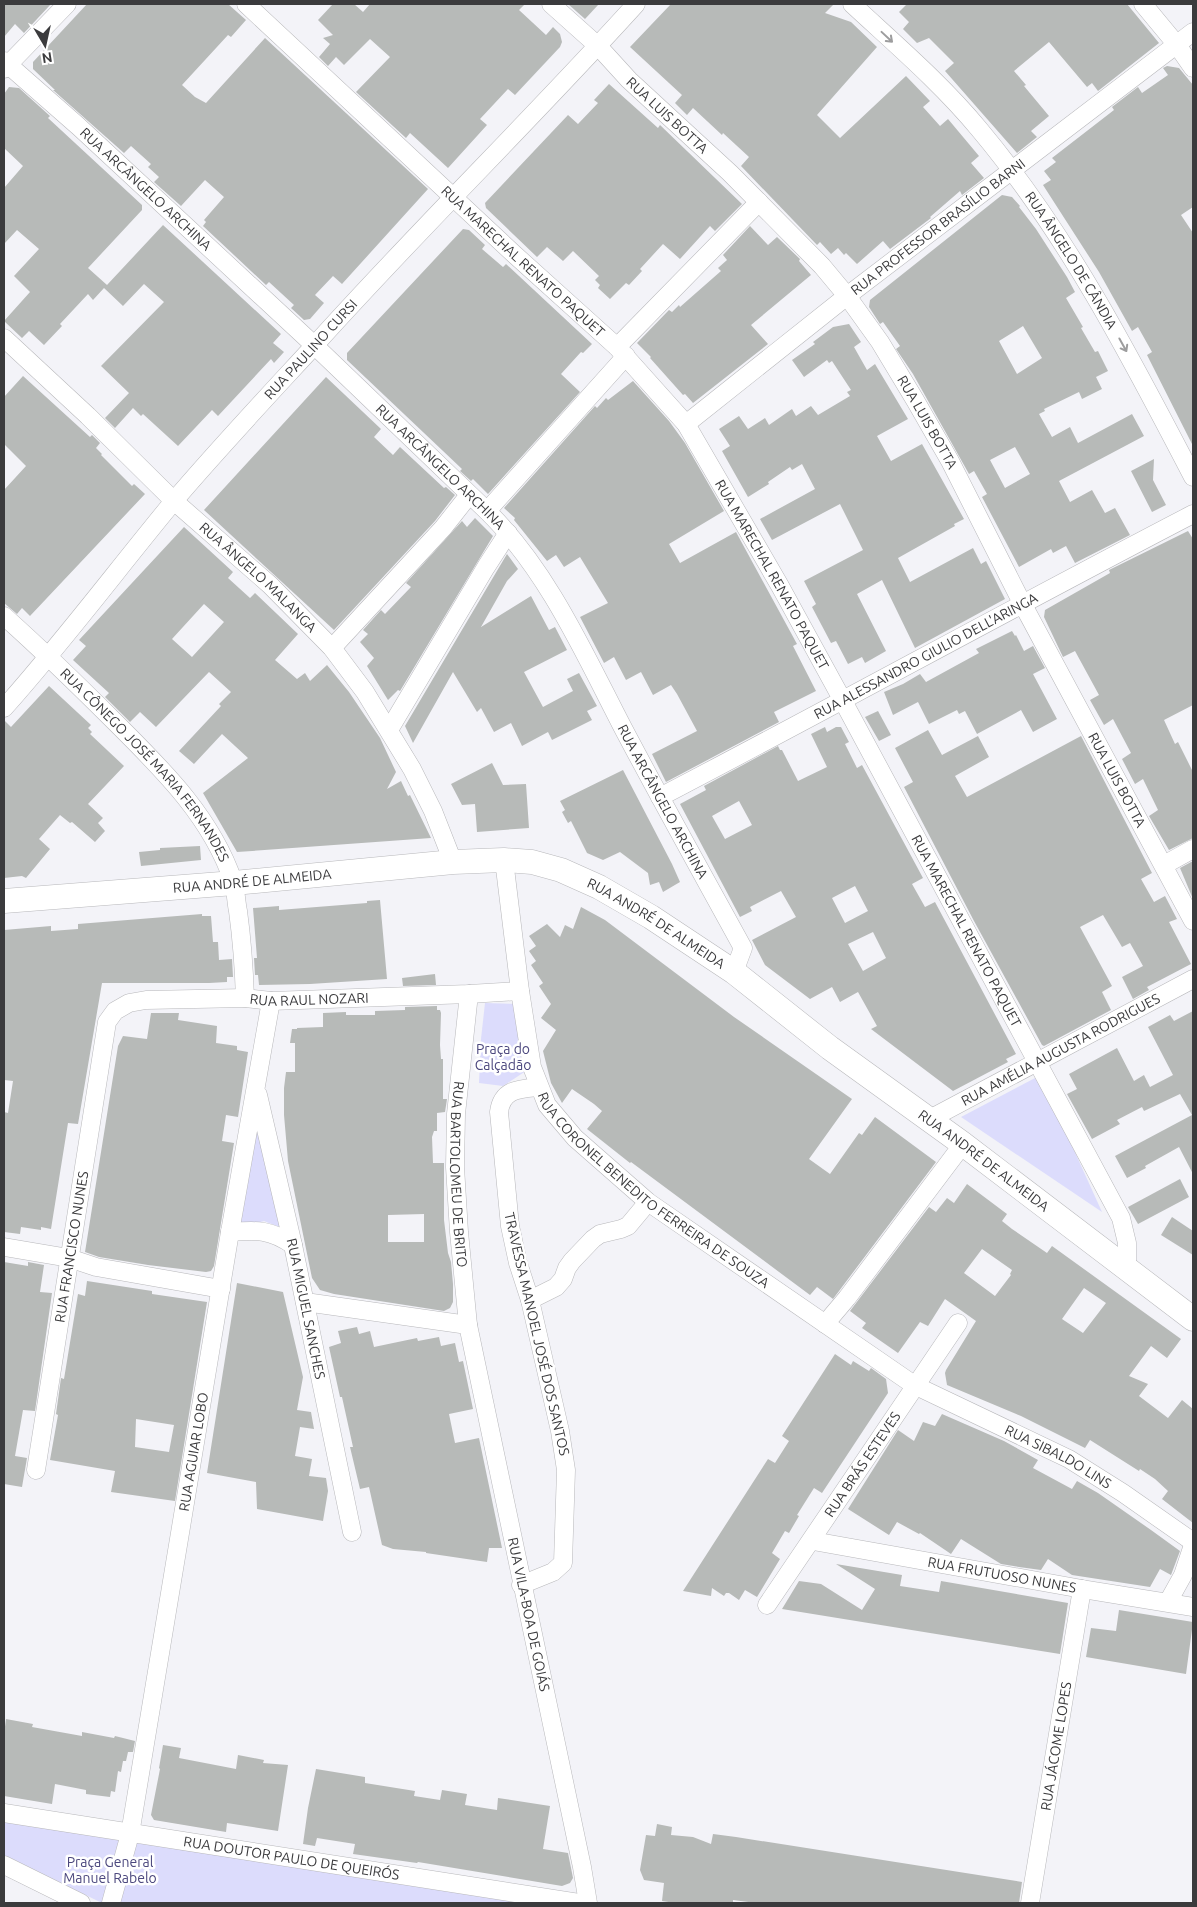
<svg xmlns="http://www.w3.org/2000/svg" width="1197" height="1907" viewBox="0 0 1197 1907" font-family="Ubuntu,sans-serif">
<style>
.green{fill:#dcdcfc}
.building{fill:#b7bab8;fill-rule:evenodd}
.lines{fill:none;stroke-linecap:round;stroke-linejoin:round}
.minor-casing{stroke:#b8b8bb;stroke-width:19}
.secondary-casing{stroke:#b8b8bb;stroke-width:25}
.minor{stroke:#fff;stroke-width:18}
.secondary{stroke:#fff;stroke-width:24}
.oneway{stroke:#9d9d9e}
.labels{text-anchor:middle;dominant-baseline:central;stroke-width:5;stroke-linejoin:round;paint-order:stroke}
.street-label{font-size:14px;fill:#3b3b3d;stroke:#fff}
.park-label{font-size:14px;fill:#4c487e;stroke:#fff}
</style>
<rect width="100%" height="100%" fill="#f3f3f8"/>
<g class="green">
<polygon points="485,1003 519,1004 529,1069 503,1086 479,1083 481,1039"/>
<polygon points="1037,1077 1064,1128 1102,1212 961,1117"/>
<polygon points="258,1118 284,1229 264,1221 240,1228"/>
<polygon points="4,1820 525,1903 102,1903 4,1855"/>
</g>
<g class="building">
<polygon points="4,4 51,4 24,33 15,24 4,37"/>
<polygon points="87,4 228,4 246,20 231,37 228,35 182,85 195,97 206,103 265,38 428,189 342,284 333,276 315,295 324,303 310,319 304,320 291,308 294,305 269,282 266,285 203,226 206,222 204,220 224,197 205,180 181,206 154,182 159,177 148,167 151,164 131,146 124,153 53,90 55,90 33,69 33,62"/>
<polygon points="333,4 354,4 363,12 370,4 525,4 519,10 546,35 553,27 560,34 562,42 560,47 515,95 508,89 480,119 487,125 448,168 410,133 406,138 356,92 390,57 370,39 344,65 336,57 328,66 319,57 330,44 323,38 333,35 318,20"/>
<polygon points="568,4 599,4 585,19"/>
<polygon points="671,4 834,4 825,13 851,22 877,47 817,115 840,138 906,76 930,101 923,107 932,117 940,126 948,119 979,156 971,163 984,178 962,195 960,191 930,217 931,218 890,249 883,241 857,264 846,253 844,255 838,248 831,254 820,242 817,245 741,166 749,157 723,133 722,135 693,108 687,115 675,103 682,95 630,47"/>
<polygon points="907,4 1127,4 1159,43 1098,91 1092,83 1087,87 1049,42 1014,71 1026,85 1024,86 1049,116 1031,131 1037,137 1017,153 945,71 954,63 929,38 917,43 903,29 909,22 899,12"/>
<polygon points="1167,66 1179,68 1193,85 1193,207 1181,215 1193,233 1193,446 1147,355 1152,352 1138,327 1132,331 1099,272 1043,185 1051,180 1044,171 1056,162 1052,158 1114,110 1112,107 1138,87 1142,93 1168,75 1163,68"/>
<polygon points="609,84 658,128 660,125 742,204 715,231 710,226 680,259 663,244 640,269 642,271 629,285 626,283 610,299 598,288 600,285 595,280 599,276 573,251 563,261 547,247 537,257 486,208 485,203 568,115 578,124 598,103 594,100"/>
<polygon points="9,87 19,88 50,116 48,118 142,205 142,210 88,268 107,285 163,225 281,334 273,343 284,352 274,363 271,359 218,416 212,410 178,446 143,414 141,416 133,408 115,428 105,418 129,393 101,366 164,302 144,284 123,306 104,288 93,300 88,294 60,324 62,326 44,345 29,331 22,338 4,321 30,292 14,276 39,249 17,230 4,244 4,188 23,166 4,148 4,94"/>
<path d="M 1002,195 L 1012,197 L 1020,206 L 1019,207 L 1036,229 L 1067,277 L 1075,292 L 1066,298 L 1083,327 L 1081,328 L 1095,352 L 1098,351 L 1108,371 L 1096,377 L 1102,389 L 1082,399 L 1079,392 L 1044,409 L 1045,411 L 1039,414 L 1052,437 L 1070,427 L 1078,443 L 1132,414 L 1144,436 L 1059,481 L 1070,502 L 1092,490 L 1105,513 L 1115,508 L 1130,535 L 1075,563 L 1066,546 L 1053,553 L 1051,549 L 1019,567 L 982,497 L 987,494 L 974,471 L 969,474 L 913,374 L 896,349 L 900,346 L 883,322 L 880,324 L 869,307 L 870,300 ZM 1023,326 L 1042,358 L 1017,374 L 999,341 ZM 1015,447 L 1030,474 L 1005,488 L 990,460 Z"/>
<polygon points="750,226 768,245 777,237 800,259 799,261 811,275 751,325 768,344 693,403 685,394 683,395 650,358 651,357 637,343 669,310 672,312 679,305 680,307 721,271 718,268 727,260 723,255"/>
<polygon points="463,229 469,230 485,245 482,249 503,267 506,264 592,344 583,353 581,352 561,374 580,392 488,494 473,479 471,481 460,471 462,469 347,360 347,353"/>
<polygon points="849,324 861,342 854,347 867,370 875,364 908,419 877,436 891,461 922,444 964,519 954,524 955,526 898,558 910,582 973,548 981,564 986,561 1005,599 915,648 882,580 857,594 886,651 865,663 862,657 848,664 836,641 831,643 812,607 816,604 804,581 863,550 840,504 772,540 760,519 815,489 802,464 792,470 790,467 768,482 769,484 748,497 722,451 730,446 719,429 739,416 748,429 765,418 769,425 792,409 796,416 811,406 818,415 850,396 847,392 851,390 832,361 829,363 827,360 804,377 792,360 815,344 813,342 833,327"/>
<polygon points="23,376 90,437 92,435 100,443 96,448 102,454 101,455 132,486 134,484 145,494 30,616 22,608 17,614 4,603 4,490 26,466 4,444 4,397"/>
<polygon points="326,377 381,429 374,437 393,455 400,447 444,488 446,487 455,495 435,521 334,630 204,510"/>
<polygon points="633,381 669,421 685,443 724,511 669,544 680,563 736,532 797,644 793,646 816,691 774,712 779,722 666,782 652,754 697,731 677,694 671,685 653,695 641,672 626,680 614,657 604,663 580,617 608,603 580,557 564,567 556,555 547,561 514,520 515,518 504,508 595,406 597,408 606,398 608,400"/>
<polygon points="1154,459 1153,480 1166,505 1152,512 1131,471"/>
<polygon points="475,518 493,536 400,691 398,690 388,700 367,666 374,658 360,642 368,634 363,630 381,610 385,614 411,587 406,583 462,521 467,527"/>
<path d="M 184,527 L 233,572 L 228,578 L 250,598 L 255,593 L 298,634 L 275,660 L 297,679 L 305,673 L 310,681 L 327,665 L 349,692 L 380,738 L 396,772 L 387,789 L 401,781 L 408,796 L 410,795 L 431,838 L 237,852 L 203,793 L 248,758 L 222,734 L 194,764 L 179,751 L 221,706 L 219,704 L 231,692 L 209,672 L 156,727 L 140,712 L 130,722 L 105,697 L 109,693 L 73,660 L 86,646 L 79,640 ZM 204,604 L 224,622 L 192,657 L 172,639 Z"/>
<polygon points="1188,531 1193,539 1193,705 1164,720 1175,744 1178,742 1193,772 1193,838 1169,850 1149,816 1158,810 1143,779 1135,784 1122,759 1131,753 1113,719 1104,725 1090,700 1099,695 1075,651 1063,657 1044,617 1045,610 1110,573 1109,570"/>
<polygon points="507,554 518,569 507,581 481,627 531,596 549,630 555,627 567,650 524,672 543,707 573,691 567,679 579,673 597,706 587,711 592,720 552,740 548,732 522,746 511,723 494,732 481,708 477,712 453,672 413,743 405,726"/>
<polygon points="1012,631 1015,636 1016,635 1024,651 1033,646 1045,668 1033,674 1057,719 1033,732 1021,710 977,734 965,711 959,714 957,710 929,724 918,702 893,715 884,692 903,684 920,674 926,682 979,653 976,649"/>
<polygon points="49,686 91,725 88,728 92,732 90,734 124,766 88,804 103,818 98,823 105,831 95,842 72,822 70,823 60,815 39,839 50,849 26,878 22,876 4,878 4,720 11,727"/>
<polygon points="878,711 891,735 879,741 865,717"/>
<path d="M 825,727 L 827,732 L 836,727 L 841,727 L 849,742 L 845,744 L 857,768 L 862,765 L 923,878 L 912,884 L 925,907 L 935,902 L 1016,1054 L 1006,1059 L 1008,1062 L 953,1091 L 871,1029 L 877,1026 L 858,992 L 840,1002 L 832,987 L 810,999 L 765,965 L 752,940 L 796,917 L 781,891 L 750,907 L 752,911 L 740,917 L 680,804 L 706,790 L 704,786 L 778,746 L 780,750 L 782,750 L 798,781 L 827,767 L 811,734 ZM 739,801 L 752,825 L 725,839 L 712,816 ZM 855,886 L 868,911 L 845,923 L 832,898 ZM 873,932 L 886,958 L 863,971 L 848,944 Z"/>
<polygon points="928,730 942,755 978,736 989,757 955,776 967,797 1081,736 1152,873 1141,879 1154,902 1165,896 1177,919 1169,922 1191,964 1147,987 1149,990 1133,999 1122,977 1143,966 1130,943 1122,947 1103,915 1080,927 1112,986 1102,992 1111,1010 1044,1046 1042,1045 974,921 904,787 913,782 895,748"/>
<polygon points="492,763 503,785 526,784 529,828 477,832 475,804 462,805 451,784"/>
<polygon points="623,770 672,864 680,882 663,892 659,882 650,885 648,873 620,852 603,860 587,853 571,821 568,823 562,812 565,810 560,801"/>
<polygon points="200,846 201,860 141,866 139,852 160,850 160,848"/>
<polygon points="1193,861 1193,899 1180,868"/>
<polygon points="380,900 387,979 310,984 259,985 258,975 255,975 254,958 257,958 253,908 279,906 279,910 367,903 367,901"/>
<polygon points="581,907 605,920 734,1017 852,1099 809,1159 830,1174 859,1133 862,1135 875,1117 936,1162 833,1299 817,1287 810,1295 631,1162 630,1163 587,1129 602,1111 594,1104 572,1089 562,1103 551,1083 543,1051 556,1030 541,1018 551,1004 539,986 543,983 531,965 536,961 529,951 536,946 529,936 547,924 560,937 565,925 573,929"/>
<polygon points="202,914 202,916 211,916 213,942 218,942 219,960 232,959 233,977 227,977 227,982 209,983 102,983 78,1124 68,1123 51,1229 41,1227 41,1230 21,1227 20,1234 4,1232 4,1112 8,1113 13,1081 4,1080 4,930 51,926 51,931 78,929 78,924"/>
<polygon points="435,974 436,985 403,986 402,978"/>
<path d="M 437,1006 L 437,1010 L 440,1010 L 441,1013 L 440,1045 L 441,1059 L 443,1059 L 443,1099 L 447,1099 L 445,1112 L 437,1113 L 437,1131 L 434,1131 L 432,1137 L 433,1163 L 444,1163 L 444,1220 L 448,1253 L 451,1262 L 453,1284 L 453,1302 L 450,1308 L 444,1311 L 334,1294 L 320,1290 L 312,1278 L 288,1161 L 284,1115 L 284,1088 L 286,1072 L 295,1072 L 295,1043 L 290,1043 L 292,1029 L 297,1029 L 297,1028 L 323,1027 L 323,1013 L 346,1012 L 346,1015 L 375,1015 L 375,1011 L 405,1010 L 405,1007 ZM 424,1214 L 424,1242 L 388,1242 L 388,1215 Z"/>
<polygon points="1193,1011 1193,1174 1179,1147 1145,1166 1146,1168 1127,1178 1115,1156 1192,1115 1180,1094 1144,1111 1142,1107 1117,1120 1120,1124 1092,1139 1067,1094 1077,1089 1069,1074 1117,1048 1134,1081 1144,1075 1150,1087 1173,1075 1148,1027 1170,1015 1174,1021"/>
<polygon points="151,1013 179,1013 178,1020 217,1026 216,1043 237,1046 237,1050 248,1052 238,1117 226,1115 222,1141 234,1143 214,1266 211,1271 206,1272 148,1265 99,1257 85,1252 118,1046 123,1036 147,1039"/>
<polygon points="1180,1179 1189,1197 1138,1224 1128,1207"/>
<path d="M 967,1184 L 1007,1214 L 1002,1221 L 1012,1229 L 1047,1253 L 1052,1246 L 1181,1339 L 1167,1358 L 1151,1346 L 1129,1376 L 1148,1384 L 1139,1396 L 1168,1418 L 1182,1400 L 1193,1409 L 1193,1523 L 1162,1499 L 1168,1491 L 1155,1479 L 1140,1469 L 1139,1471 L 1090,1440 L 1085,1448 L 1021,1416 L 947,1385 L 945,1373 L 946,1370 L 976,1321 L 945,1299 L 928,1326 L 920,1322 L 898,1353 L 862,1328 L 866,1323 L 850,1311 L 929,1207 L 936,1212 L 947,1198 L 954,1203 ZM 982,1249 L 1012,1270 L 1010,1274 L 1011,1275 L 995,1296 L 964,1273 ZM 1084,1288 L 1106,1303 L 1083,1333 L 1062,1319 Z"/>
<polygon points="1172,1217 1193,1231 1193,1255 1161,1235"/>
<polygon points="4,1262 28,1266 28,1262 44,1265 40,1292 52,1293 35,1411 23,1410 15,1456 27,1458 22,1487 4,1484"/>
<path d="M 87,1281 L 152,1291 L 152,1294 L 207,1302 L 175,1501 L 111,1492 L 115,1471 L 50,1460 L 58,1415 L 56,1414 L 61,1378 L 64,1379 L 78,1294 L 85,1296 ZM 136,1419 L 174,1425 L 169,1452 L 135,1447 Z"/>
<polygon points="237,1283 283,1292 303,1377 297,1410 311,1412 314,1429 300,1427 295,1456 312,1459 309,1476 326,1478 328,1491 323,1521 257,1509 256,1482 207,1473"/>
<polygon points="357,1327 359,1334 370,1331 374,1347 417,1338 418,1341 439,1337 441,1346 455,1343 459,1362 463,1361 473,1409 449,1414 455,1443 479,1438 502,1548 489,1548 487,1562 426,1553 426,1552 393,1549 382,1545 369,1487 360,1489 350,1447 353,1447 342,1397 340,1397 329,1347 341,1343 338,1331"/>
<polygon points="835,1354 851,1365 853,1361 869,1371 871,1368 886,1379 888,1393 822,1493 814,1488 797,1515 799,1516 789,1533 785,1531 772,1553 780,1559 757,1597 745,1590 739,1600 729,1593 726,1593 724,1596 712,1588 711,1596 683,1591 768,1459 775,1463 789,1441 782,1436"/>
<polygon points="942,1414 1004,1441 1038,1460 1033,1468 1072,1489 1077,1481 1098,1493 1151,1530 1180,1551 1171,1575 1160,1569 1150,1587 1072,1575 1048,1559 1041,1570 1019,1567 1001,1564 961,1539 951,1554 920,1533 919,1534 897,1522 889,1535 848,1509 898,1430 914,1441 923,1422 935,1426"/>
<polygon points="836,1564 902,1575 900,1586 939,1592 941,1581 1068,1603 1060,1654 782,1609 799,1581 821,1584 862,1610 875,1589"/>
<polygon points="1119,1610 1193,1622 1186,1674 1086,1657 1091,1628 1116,1631"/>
<polygon points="6,1719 33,1724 32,1727 82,1736 82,1732 114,1738 115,1736 135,1741 133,1752 128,1752 126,1761 123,1761 121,1772 118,1771 115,1792 111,1791 110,1797 86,1794 86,1790 55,1784 52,1804 4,1796 4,1734"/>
<polygon points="163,1745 181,1748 179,1758 236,1769 238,1755 264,1760 263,1763 288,1765 278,1831 227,1823 226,1832 154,1820 151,1815 160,1769 159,1768"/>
<polygon points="316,1769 365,1777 365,1783 415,1791 414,1796 440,1800 442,1790 467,1794 465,1805 497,1810 498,1798 550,1806 543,1849 568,1853 573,1878 570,1883 562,1886 418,1862 417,1863 353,1854 355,1844 317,1838 315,1846 303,1844 308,1808"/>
<polygon points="657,1824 672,1827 671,1835 693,1837 711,1844 713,1834 736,1837 1022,1882 1019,1903 756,1903 733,1900 733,1903 675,1903 662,1901 664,1883 644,1880 640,1870 646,1835 655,1836"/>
</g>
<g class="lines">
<g class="minor-casing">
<g id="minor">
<path id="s1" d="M 246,4 L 515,255 L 617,347 L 686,424 L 780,586 L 843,701 L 1121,1218 L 1127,1243 L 1127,1268"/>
<path id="s2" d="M 551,4 L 598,46 L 629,80 L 730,173 L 822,266 L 847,296 L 880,342 L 915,400 L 950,461 L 1022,603 L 1193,921"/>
<path id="s3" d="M 852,4 C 895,44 941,83 979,129 C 1067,234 1130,356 1193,477"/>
<polyline points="1143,4 1177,45 1193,68"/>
<path id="s4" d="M 4,61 L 78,126 L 314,345 L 487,511 C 548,571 584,653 623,728 C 662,802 703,875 743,948 L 734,972"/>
<polyline points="4,69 67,4"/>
<path id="s5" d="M 4,338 L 88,416 L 174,501 L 270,585 L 332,648 L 365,692 L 412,769 L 433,811 L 453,862"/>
<polyline points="617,347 759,202"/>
<path id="s6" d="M 686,424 L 847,296 L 1193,32"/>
<polyline points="487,511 626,356"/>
<path id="s7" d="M 4,616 C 42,650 78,685 114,721 C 161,768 211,816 233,881 C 236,890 236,902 238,911 C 242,940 244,969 245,998"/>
<polyline points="332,648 443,528 469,495"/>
<path id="s8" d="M 4,708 C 63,642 116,571 173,502 C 218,449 266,398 313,347 C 418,230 531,120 636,4"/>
<polyline points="389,730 486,567 508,533"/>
<path id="s9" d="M 660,797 C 838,704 1014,607 1193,514"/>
<path id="s10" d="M 504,860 L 520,991 L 532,1067 L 547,1105 L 575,1138 L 648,1202 L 914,1385 L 1069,1459 L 1123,1493 L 1193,1542"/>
<polyline points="1164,865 1193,849"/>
<path id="s11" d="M 469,994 L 456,1114 L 455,1167 L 459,1232 L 468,1325 L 582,1867 L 588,1903"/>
<path id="s12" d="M 258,1095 L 293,1245 L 352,1532"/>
<path id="s13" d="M 928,1120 L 1193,979"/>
<path d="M 230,1232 C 257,1230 270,1229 293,1245"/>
<polyline points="4,1247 69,1258 96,1267 221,1289"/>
<polyline points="530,1300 556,1287 563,1279 567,1268 572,1261 593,1239 600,1234 621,1229 628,1226 648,1202"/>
<polyline points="305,1302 468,1325"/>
<polyline points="825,1324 847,1298 963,1144"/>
<path id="s14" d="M 36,1470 L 107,1022 L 115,1011 L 129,1003 L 146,1000 L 245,998 L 271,1001 L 469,994 L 520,991"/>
<path id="s15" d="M 813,1541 L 1082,1589 L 1193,1607"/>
<path d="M 521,1585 L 553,1572 L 563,1563 L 566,1470 L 560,1431 L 530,1300 L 518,1263 L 510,1226 L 499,1112 C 502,1089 519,1089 539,1087"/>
<polyline points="1168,1602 1183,1575 1193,1545"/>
<path id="s16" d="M 767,1605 L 958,1323"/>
<path id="s17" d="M 4,1813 L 579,1903"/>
<polyline points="4,1865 81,1903"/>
<path id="s18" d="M 111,1903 L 130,1834 L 230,1232 L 271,1001"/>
<path id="s19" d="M 1030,1903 L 1082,1589"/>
</g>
</g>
<g class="secondary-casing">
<g id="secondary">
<path id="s20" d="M 4,901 L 234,883 L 453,862 L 504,860 L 532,862 L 561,870 L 599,887 L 651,917 L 734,972 L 830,1048 L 963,1144 L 1193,1319"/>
</g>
</g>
<use href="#minor" class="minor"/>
<use href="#secondary" class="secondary"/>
</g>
<defs><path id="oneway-shaft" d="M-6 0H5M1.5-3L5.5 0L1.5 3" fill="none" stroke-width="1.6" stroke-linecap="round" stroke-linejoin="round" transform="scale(1.25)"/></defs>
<g class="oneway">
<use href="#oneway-shaft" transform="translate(887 37) rotate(43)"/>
<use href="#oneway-shaft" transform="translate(1123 345) rotate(61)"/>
</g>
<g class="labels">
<g class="street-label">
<text stroke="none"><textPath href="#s2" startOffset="161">RUA LUIS BOTTA</textPath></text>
<text stroke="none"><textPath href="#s4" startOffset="191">RUA ARCÂNGELO ARCHINA</textPath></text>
<text stroke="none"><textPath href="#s6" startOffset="320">RUA PROFESSOR BRASÍLIO BARNI</textPath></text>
<text stroke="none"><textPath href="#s1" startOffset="378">RUA MARECHAL RENATO PAQUET</textPath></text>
<text stroke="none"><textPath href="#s3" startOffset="339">RUA ÂNGELO DE CÂNDIA</textPath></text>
<text stroke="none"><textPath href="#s8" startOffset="472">RUA PAULINO CURSI</textPath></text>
<text stroke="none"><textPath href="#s2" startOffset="566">RUA LUIS BOTTA</textPath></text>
<text stroke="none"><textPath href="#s4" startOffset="596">RUA ARCÂNGELO ARCHINA</textPath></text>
<text stroke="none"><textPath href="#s1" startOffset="782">RUA MARECHAL RENATO PAQUET</textPath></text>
<text stroke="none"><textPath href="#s5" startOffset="349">RUA ÂNGELO MALANGA</textPath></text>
<text stroke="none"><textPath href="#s9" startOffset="301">RUA ALESSANDRO GIULIO DELL'ARINGA</textPath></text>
<text stroke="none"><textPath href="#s7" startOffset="206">RUA CÔNEGO JOSÉ MARIA FERNANDES</textPath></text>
<text stroke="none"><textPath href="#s2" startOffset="971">RUA LUIS BOTTA</textPath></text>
<text stroke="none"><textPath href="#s4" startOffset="1001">RUA ARCÂNGELO ARCHINA</textPath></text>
<text stroke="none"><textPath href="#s20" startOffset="249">RUA ANDRÉ DE ALMEIDA</textPath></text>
<text stroke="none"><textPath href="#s20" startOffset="669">RUA ANDRÉ DE ALMEIDA</textPath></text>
<text stroke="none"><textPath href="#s1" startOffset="1188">RUA MARECHAL RENATO PAQUET</textPath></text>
<text stroke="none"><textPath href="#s14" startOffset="664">RUA RAUL NOZARI</textPath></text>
<text stroke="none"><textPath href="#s13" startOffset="150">RUA AMÉLIA AUGUSTA RODRIGUES</textPath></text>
<text stroke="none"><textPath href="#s20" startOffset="1074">RUA ANDRÉ DE ALMEIDA</textPath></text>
<text stroke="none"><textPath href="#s11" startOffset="181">RUA BARTOLOMEU DE BRITO</textPath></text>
<text stroke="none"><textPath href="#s10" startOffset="386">RUA CORONEL BENEDITO FERREIRA DE SOUZA</textPath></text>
<text stroke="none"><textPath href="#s14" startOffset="226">RUA FRANCISCO NUNES</textPath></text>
<text stroke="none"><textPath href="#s12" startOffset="219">RUA MIGUEL SANCHES</textPath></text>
<text transform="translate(537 1334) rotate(77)">TRAVESSA MANOEL JOSÉ DOS SANTOS</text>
<text stroke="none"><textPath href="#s18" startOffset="459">RUA AGUIAR LOBO</textPath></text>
<text stroke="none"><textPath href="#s10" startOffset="874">RUA SIBALDO LINS</textPath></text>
<text stroke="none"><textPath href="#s16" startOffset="170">RUA BRÁS ESTEVES</textPath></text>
<text stroke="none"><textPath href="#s15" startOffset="192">RUA FRUTUOSO NUNES</textPath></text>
<text stroke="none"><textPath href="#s11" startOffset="628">RUA VILA-BOA DE GOIÁS</textPath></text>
<text stroke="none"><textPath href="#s19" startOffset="159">RUA JÁCOME LOPES</textPath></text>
<text stroke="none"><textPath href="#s17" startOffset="291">RUA DOUTOR PAULO DE QUEIRÓS</textPath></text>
</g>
<g class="park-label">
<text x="503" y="1049">Praça do<tspan x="503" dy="16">Calçadão</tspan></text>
<text x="110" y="1862">Praça General<tspan x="110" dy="16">Manuel Rabelo</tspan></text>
</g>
</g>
<rect width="1197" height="1907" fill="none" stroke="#3b3b3d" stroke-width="10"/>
<g transform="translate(45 45) rotate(171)" stroke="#ffffff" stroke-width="4" paint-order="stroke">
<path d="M0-4L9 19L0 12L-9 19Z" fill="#3b3b3d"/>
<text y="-8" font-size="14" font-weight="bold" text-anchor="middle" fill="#3b3b3d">N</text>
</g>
</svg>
